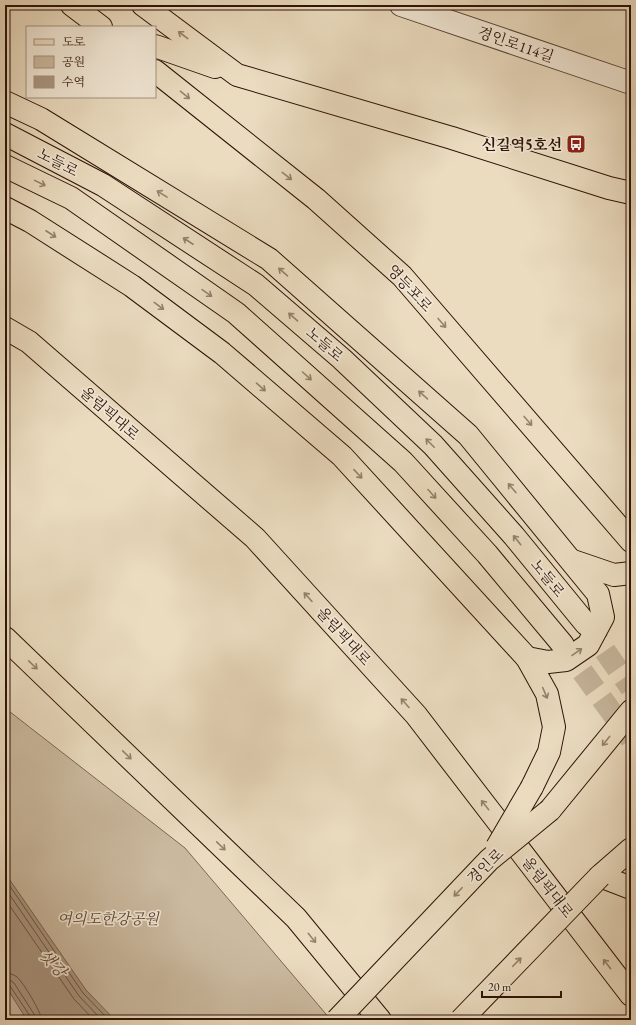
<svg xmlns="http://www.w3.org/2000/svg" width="636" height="1025" viewBox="0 0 636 1025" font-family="'EB Garamond','Noto Serif KR',serif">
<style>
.green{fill:#cbbaa0;stroke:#7c6653}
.water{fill:#aa9781;stroke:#786250}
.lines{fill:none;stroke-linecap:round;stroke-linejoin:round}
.shore{stroke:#6c5444;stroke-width:1}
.major-tunnel{stroke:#c5b49b;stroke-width:22;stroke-dasharray:22 11;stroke-linecap:butt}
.minor-casing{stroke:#5c4434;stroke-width:24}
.major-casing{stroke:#2d1206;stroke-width:24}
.highway-casing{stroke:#2d1206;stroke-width:24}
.minor{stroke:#f2e8d6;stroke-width:22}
.major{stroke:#ebdcc0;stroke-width:22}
.highway{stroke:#ebdcc0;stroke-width:22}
.major-bridge-casing{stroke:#2d1206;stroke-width:24;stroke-linecap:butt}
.major-bridge{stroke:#ebdcc0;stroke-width:22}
.oneway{stroke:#96816c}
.labels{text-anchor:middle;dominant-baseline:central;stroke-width:3.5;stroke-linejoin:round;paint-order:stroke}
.street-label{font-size:15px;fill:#2d1206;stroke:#f2e8d6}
.poi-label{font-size:15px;font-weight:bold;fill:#2d1206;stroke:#f2e8d6;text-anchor:end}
.park-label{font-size:15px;font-style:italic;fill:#5c4434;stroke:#f2e8d6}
.water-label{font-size:16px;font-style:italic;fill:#5f4737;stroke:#f2e8d6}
</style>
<rect width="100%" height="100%" fill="#ebdcc0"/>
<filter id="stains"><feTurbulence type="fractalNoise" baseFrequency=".005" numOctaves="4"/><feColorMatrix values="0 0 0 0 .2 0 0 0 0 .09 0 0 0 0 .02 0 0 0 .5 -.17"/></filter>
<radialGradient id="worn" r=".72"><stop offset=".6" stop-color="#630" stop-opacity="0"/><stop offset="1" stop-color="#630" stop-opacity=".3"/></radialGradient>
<polygon class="green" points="5,708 185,848 331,1020 5,1020"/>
<polygon class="water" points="5,873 86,990 115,1020 27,1020 5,985"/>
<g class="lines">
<g class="shore">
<polyline points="5,879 83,993 109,1020"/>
<polyline points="5,888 79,996 102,1020"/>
<polyline points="5,899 74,999 94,1020"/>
<path d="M 5,973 C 9,973 13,974 17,977 C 23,982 41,1012 42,1020"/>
<polyline points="5,979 10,980 14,983 34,1014 36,1020"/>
<polyline points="5,984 10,986 30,1016 30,1020"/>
</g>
<g class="major-tunnel">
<polyline points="586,624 631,688"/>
<polyline points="563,645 631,739"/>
</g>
<g class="minor-casing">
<polyline id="minor" points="401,5 631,83"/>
</g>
<g class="major-casing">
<g id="major">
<polyline points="72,5 101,27"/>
<polyline points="143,5 237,75 452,138 609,188 631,193"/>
<polyline points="155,46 215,67"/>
<polyline points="155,71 316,199 402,276 631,541"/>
<polyline points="5,102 41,119 269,259 468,435 598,594 603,617 588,645 566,660 548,662 527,658"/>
<polyline points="5,134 103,185 256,285 342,359 433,445 514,536 586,624"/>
<polyline points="5,166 71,198 236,313 403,462 487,554 563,645"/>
<polyline points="5,208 30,221 132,286 222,353 342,456 527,658 547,694 554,727 549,752 532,787"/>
<polyline points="573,561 614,575 631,573"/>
<polyline points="550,810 631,711"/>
<polyline points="631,849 600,876 631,888"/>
</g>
</g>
<g class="highway-casing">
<g id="highway">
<polyline points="5,328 29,342 255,538 416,715 631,995"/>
<polyline points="5,638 296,918 380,1020"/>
</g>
</g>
<use href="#minor" class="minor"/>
<use href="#major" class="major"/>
<use href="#highway" class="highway"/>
<g class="major-bridge-casing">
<g id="major-bridge">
<polyline points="497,847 532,787"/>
<polyline points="337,1020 489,860 550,810"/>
<polyline points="461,1020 600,876"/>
</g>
</g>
<use href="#major-bridge" class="major-bridge"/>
</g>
<defs><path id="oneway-shaft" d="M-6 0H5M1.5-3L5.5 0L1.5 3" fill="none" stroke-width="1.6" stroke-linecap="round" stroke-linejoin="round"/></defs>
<g class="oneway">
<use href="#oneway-shaft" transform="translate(183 35) rotate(-143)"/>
<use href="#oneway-shaft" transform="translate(185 95) rotate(39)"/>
<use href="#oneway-shaft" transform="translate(287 176) rotate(38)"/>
<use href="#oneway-shaft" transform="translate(40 183) rotate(26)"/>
<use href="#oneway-shaft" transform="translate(162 194) rotate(-148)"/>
<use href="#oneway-shaft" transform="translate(51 234) rotate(33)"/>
<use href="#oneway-shaft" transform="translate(188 241) rotate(-147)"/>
<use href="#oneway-shaft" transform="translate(283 272) rotate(-139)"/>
<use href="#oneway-shaft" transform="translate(207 293) rotate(35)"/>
<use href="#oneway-shaft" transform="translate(159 306) rotate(37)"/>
<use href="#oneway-shaft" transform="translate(293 317) rotate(-139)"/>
<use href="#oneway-shaft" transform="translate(442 323) rotate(49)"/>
<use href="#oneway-shaft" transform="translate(307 376) rotate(42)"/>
<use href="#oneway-shaft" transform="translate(261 387) rotate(41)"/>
<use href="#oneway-shaft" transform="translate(423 395) rotate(-139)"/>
<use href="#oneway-shaft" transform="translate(528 421) rotate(49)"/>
<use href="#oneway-shaft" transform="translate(430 443) rotate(-135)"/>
<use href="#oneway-shaft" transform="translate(358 474) rotate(47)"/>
<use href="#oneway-shaft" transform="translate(512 488) rotate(-130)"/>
<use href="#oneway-shaft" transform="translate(432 494) rotate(48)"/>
<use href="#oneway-shaft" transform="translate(517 540) rotate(-129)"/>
<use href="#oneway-shaft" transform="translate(308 597) rotate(-132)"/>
<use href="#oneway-shaft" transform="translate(577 652) rotate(-35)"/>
<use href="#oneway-shaft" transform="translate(33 665) rotate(44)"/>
<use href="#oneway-shaft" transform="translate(545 693) rotate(67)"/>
<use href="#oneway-shaft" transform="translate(405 703) rotate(-132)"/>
<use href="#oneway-shaft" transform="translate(606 741) rotate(129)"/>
<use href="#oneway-shaft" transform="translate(127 755) rotate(44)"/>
<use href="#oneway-shaft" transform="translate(485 805) rotate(-128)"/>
<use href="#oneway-shaft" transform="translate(221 846) rotate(44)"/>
<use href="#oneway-shaft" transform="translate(458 892) rotate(134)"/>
<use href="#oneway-shaft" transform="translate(312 938) rotate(51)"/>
<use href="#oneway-shaft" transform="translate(517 962) rotate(-46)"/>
<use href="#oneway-shaft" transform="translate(607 964) rotate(-128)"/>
</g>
<defs>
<g id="bus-square" transform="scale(1)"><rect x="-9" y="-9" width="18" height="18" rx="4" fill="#8f2418" stroke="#f2e8d6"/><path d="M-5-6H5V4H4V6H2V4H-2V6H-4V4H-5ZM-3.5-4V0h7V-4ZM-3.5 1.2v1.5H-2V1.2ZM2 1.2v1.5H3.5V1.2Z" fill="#fff"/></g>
</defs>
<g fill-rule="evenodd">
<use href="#bus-square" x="576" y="144"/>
</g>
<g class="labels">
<g class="street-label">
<text transform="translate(516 44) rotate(19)">경인로114길</text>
<text transform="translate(58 162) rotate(27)">노들로</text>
<text transform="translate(410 288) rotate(47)">영등포로</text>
<text transform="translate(325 344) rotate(41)">노들로</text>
<text transform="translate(110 413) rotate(41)">올림픽대로</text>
<text transform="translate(548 578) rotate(51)">노들로</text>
<text transform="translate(344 636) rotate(48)">올림픽대로</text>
<text transform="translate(485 866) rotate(-44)">경인로</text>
<text transform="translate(548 887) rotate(52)">올림픽대로</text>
</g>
<g class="poi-label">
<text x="562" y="144">신길역5호선</text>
</g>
<g class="park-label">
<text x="108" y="918">여의도한강공원</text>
</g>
<g class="water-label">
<text transform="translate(53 963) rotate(48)">샛강</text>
</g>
</g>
<rect width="636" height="1025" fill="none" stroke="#ebdcc0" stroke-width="20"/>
<rect x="6" y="6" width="624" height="1013" fill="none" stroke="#2d1206" stroke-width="2"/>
<rect x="10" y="10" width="616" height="1005" fill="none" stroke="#2d1206"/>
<rect x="26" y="26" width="130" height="72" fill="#f2e8d6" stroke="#a39283"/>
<rect x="34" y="39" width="20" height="6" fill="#ebdcc0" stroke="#a39283"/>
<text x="62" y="46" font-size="12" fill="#2d1206">도로</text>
<rect x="34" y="56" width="20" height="12" fill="#cbbaa0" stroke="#a39283"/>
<text x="62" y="66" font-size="12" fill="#2d1206">공원</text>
<rect x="34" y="76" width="20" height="12" fill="#aa9781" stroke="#a39283"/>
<text x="62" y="86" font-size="12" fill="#2d1206">수역</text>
<path d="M482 991v6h79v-6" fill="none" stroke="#2d1206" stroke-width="2"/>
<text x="488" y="991" font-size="12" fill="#2d1206" stroke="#f2e8d6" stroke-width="3" paint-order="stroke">20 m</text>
<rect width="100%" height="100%" filter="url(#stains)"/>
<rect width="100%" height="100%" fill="url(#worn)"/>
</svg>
